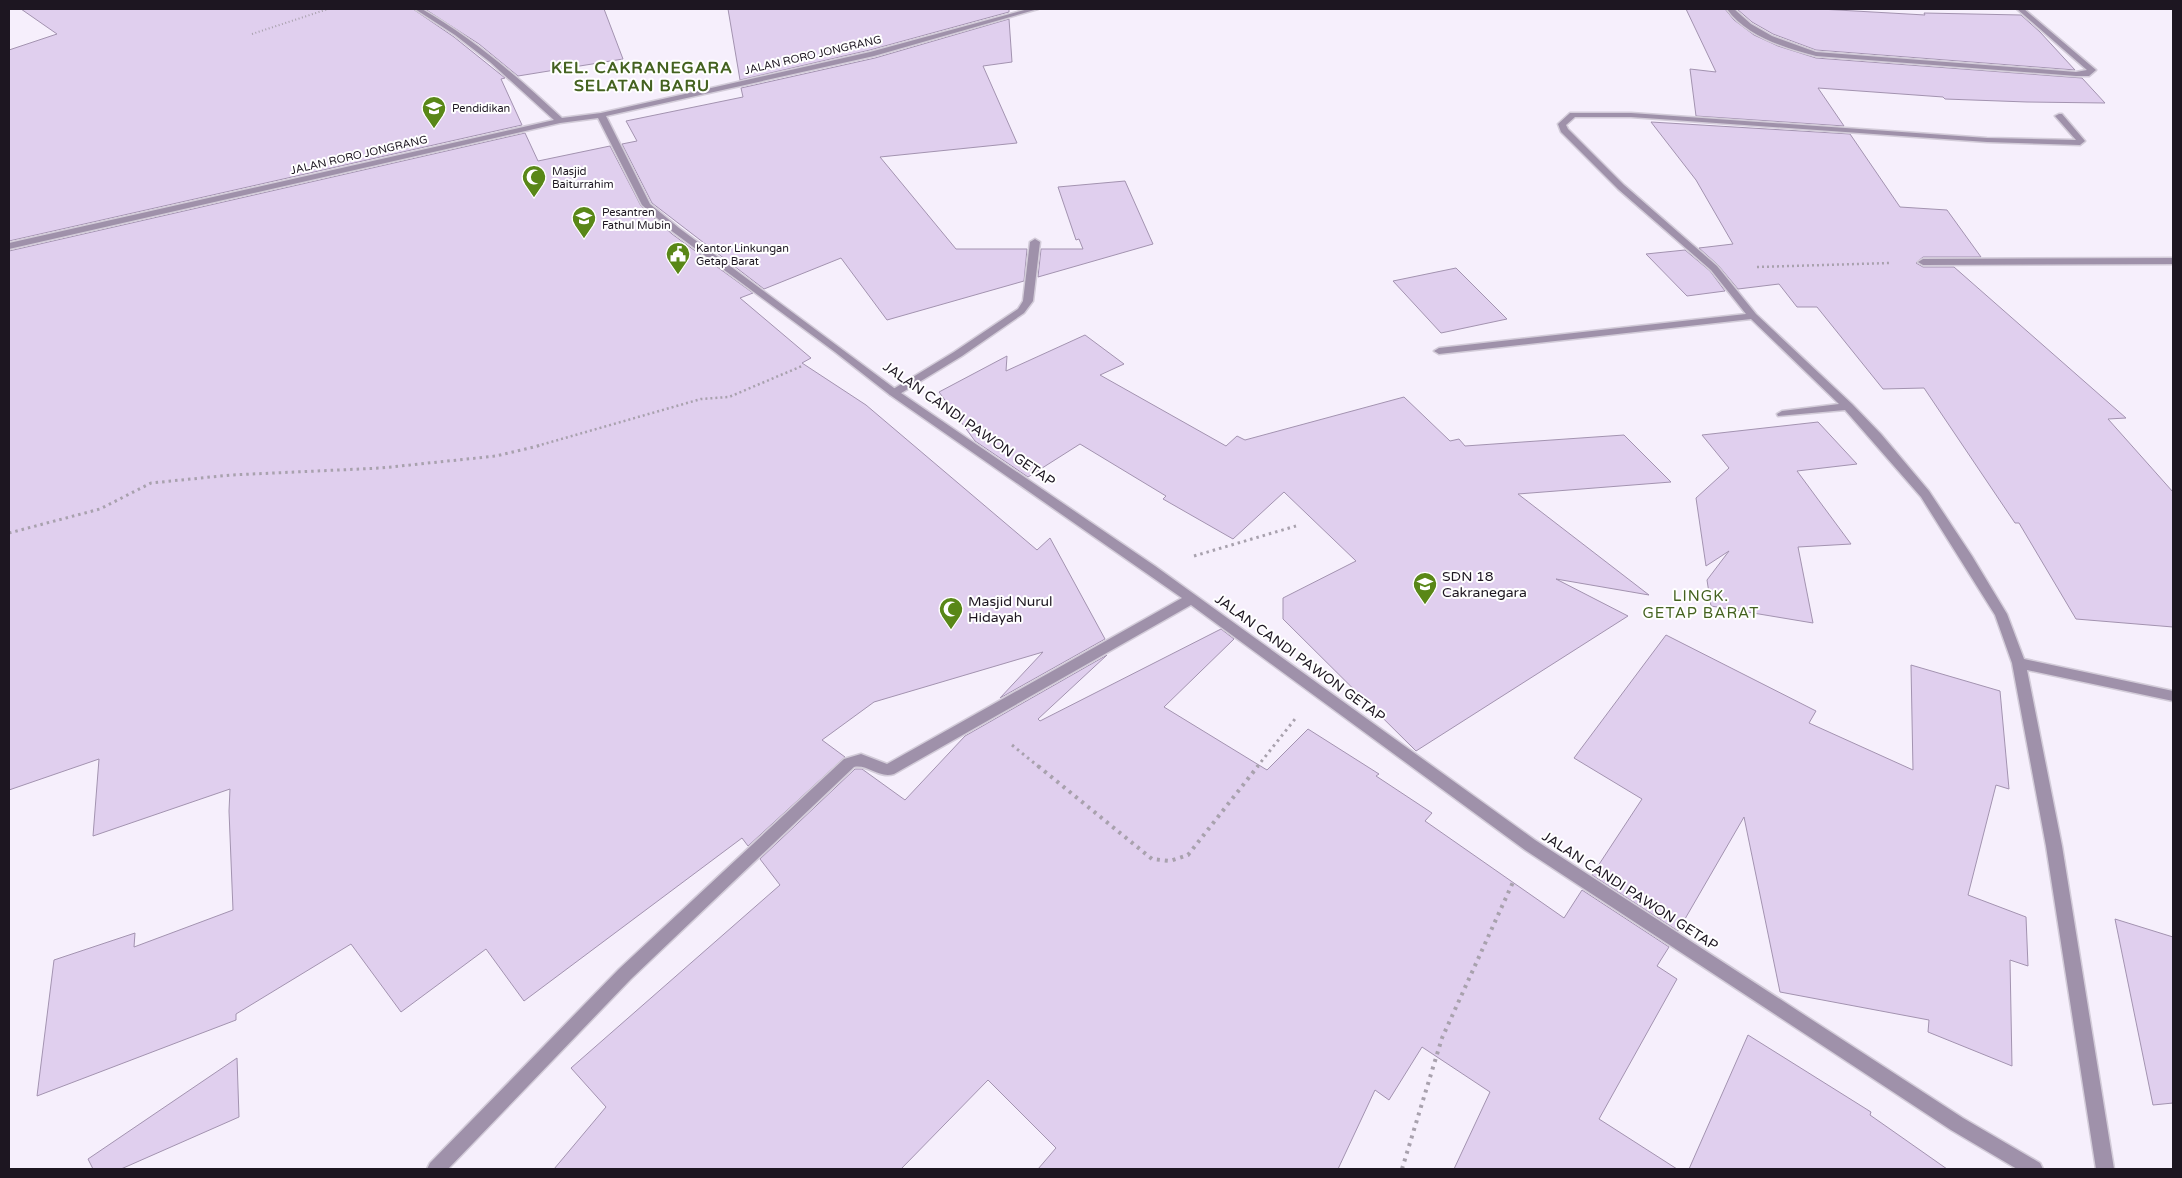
<svg xmlns="http://www.w3.org/2000/svg" width="2182" height="1178" viewBox="0 0 2182 1178" font-family="'Varela Round',sans-serif">
<style>
.building{fill:#e0cfee;stroke:#a393b0}
.lines{fill:none;stroke-linecap:round;stroke-linejoin:round}
.service-casing{stroke:#d3ccd9;stroke-width:3}
.minor-casing{stroke:#d3ccd9;stroke-width:3}
.path-far3{stroke:#a8a1ad;stroke-width:2;stroke-dasharray:1 2.5;stroke-linecap:butt}
.path-far2{stroke:#a8a1ad;stroke-width:2.5;stroke-dasharray:2 3;stroke-linecap:butt}
.path-far1{stroke:#a8a1ad;stroke-width:3;stroke-dasharray:2.5 4;stroke-linecap:butt}
.path{stroke:#a8a1ad;stroke-width:4;stroke-dasharray:3 5;stroke-linecap:butt}
.service{fill:#9f91aa;fill-rule:evenodd}
.minor{fill:#9f91aa;fill-rule:evenodd}
.labels{text-anchor:middle;dominant-baseline:central;stroke-width:4;stroke-linejoin:round;paint-order:stroke}
.far-street-label{font-size:11px;fill:#1d1621;stroke:#fff}
.far-poi-label{font-size:11px;fill:#1d1621;stroke:#fff;text-anchor:start}
.street-label{font-size:14px;fill:#1d1621;stroke:#fff}
.poi-label{font-size:14px;fill:#1d1621;stroke:#fff;text-anchor:start}
.neighbourhood-label{font-size:15px;letter-spacing:1px;fill:#446220;stroke:#fff}
.far-district-label{font-size:16px;font-weight:bold;letter-spacing:1px;fill:#446220;stroke:#fff}
</style>
<rect width="100%" height="100%" fill="#f6effc"/>
<g class="building">
<polygon points="21,9 413,9 454,37 505,78 501,79 522,125 9,241 9,50 57,34"/>
<polygon points="425,9 604,9 623,59 518,76 479,44"/>
<polygon points="728,9 1009,9 1009,12 870,50 740,80"/>
<polygon points="1686,9 1725,9 1734,20 1754,35 1778,46 1816,58 2082,78 2105,103 2027,102 1945,99 1943,97 1818,88 1844,126 1696,116 1690,69 1716,72"/>
<polygon points="1737,9 1820,9 1925,15 1924,13 2021,15 2040,32 2075,70 1816,50 1773,34 1752,22"/>
<polygon points="1009,19 1012,62 983,66 1017,143 880,157 956,249 1027,249 1024,281 887,320 841,258 764,289 652,203 622,144 637,141 626,121 743,97 741,88 875,58"/>
<polygon points="1651,122 1850,134 1900,207 1947,210 1981,257 1923,257 1916,263 1923,267 1954,267 2126,418 2108,419 2173,492 2173,627 2076,619 2019,523 2015,523 1924,388 1883,389 1817,307 1797,307 1779,284 1738,289 1718,265 1699,248 1733,244 1696,180"/>
<polygon points="525,133 538,161 610,146 641,206 672,234 753,293 740,298 811,358 802,363 866,405 1037,550 1050,538 1105,639 1000,698 1043,652 874,702 822,740 845,757 748,846 742,838 524,1001 486,949 401,1012 351,944 236,1014 236,1020 37,1096 54,960 135,933 134,947 233,910 229,811 230,789 93,836 99,759 9,790 9,251"/>
<polygon points="1125,181 1153,244 1038,277 1041,249 1083,249 1079,239 1076,240 1058,187"/>
<polygon points="1685,250 1710,271 1725,291 1687,296 1646,254"/>
<polygon points="1456,268 1507,319 1441,333 1393,281"/>
<polygon points="1085,335 1124,364 1100,375 1226,446 1237,436 1245,440 1404,397 1450,441 1459,439 1465,446 1624,435 1671,482 1518,494 1649,595 1556,579 1628,616 1416,751 1283,619 1283,598 1356,561 1284,492 1233,539 1163,499 1166,496 1080,444 1028,477 975,441 939,392 1007,356 1006,371"/>
<polygon points="1818,422 1857,464 1797,471 1851,544 1798,547 1813,623 1711,606 1707,580 1729,551 1706,566 1696,498 1729,468 1702,435"/>
<polygon points="1221,629 1234,639 1164,707 1267,770 1308,729 1379,774 1376,776 1432,813 1425,821 1564,918 1582,890 1669,947 1657,966 1677,979 1599,1119 1677,1169 1454,1169 1490,1092 1422,1047 1389,1100 1375,1090 1338,1169 1038,1169 1056,1148 988,1080 901,1169 554,1169 606,1107 571,1068 780,885 760,859 855,769 862,769 905,800 965,736 1107,655 1038,719 1040,721"/>
<polygon points="1666,635 1816,711 1809,723 1913,770 1911,665 2000,691 2009,789 1996,785 1968,895 2026,917 2028,966 2010,960 2012,1066 1928,1032 1929,1020 1780,992 1744,817 1678,931 1592,875 1642,799 1574,758"/>
<polygon points="2115,919 2173,937 2173,1103 2153,1105"/>
<polygon points="1748,1035 1871,1112 1870,1115 1947,1169 1689,1169"/>
<polygon points="237,1058 239,1117 121,1169 93,1169 88,1159"/>
</g>
<g class="lines">
<g class="service-casing">
<polygon id="service" points="1035,239 1040,242 1033,301 1024,313 962,356 898,395 890,395 889,393 890,391 954,352 1018,309 1023,301 1030,242"/>
</g>
<g class="minor-casing">
<g id="minor">
<path d="M 415,9 L 422,9 C 474,39 518,77 562,118 L 601,113 L 870,52 L 1028,9 L 1038,9 L 874,56 L 606,116 L 650,204 L 679,228 L 898,391 L 1155,566 L 1535,840 L 1963,1118 L 2040,1163 L 2043,1169 L 2017,1169 L 1951,1130 L 1525,850 L 1191,605 L 894,774 C 879,779 868,764 854,767 L 631,979 L 448,1169 L 427,1169 L 430,1163 L 619,969 L 844,759 L 861,754 L 887,764 L 1182,598 L 890,395 L 835,352 L 673,232 L 642,205 L 598,118 L 560,123 L 9,249 L 9,243 L 554,120 L 490,62 L 455,35 Z"/>
<path d="M 1727,9 L 1734,9 L 1751,24 L 1772,36 L 1816,52 L 2076,72 L 2087,70 L 2017,9 L 2024,9 L 2096,70 L 2089,76 L 2076,76 L 1816,56 C 1785,48 1746,36 1727,9 Z"/>
<polygon points="1570,113 1631,113 1987,138 2076,140 2055,116 2059,114 2062,114 2085,141 2080,145 1987,142 1631,117 1575,117 1566,125 1568,129 1624,185 1717,266 1756,314 1852,404 1881,434 1929,491 1972,556 2007,614 2024,659 2173,691 2173,701 2027,670 2062,846 2114,1169 2096,1169 2046,846 2012,663 1995,615 1921,497 1845,410 1778,416 1777,414 1782,411 1839,404 1751,319 1439,354 1434,351 1439,348 1746,314 1711,270 1618,189 1561,132 1558,124"/>
<polygon points="2173,258 2173,264 1923,265 1918,262 1923,259"/>
</g>
</g>
<polyline class="path-far3" points="252,34 328,9"/>
<g class="path-far2">
<polyline points="1757,267 1891,263"/>
<polyline points="537,446 701,399 729,397 802,366"/>
</g>
<g class="path-far1">
<polyline points="9,533 100,509 151,483 231,475 381,468 496,456 542,445"/>
<polyline points="1194,556 1296,526"/>
<polyline points="1012,745 1039,767"/>
<polyline points="1257,767 1295,719"/>
</g>
<g class="path">
<polyline points="1038,766 1152,859 1170,861 1188,855 1258,766"/>
<polyline points="1402,1169 1442,1038 1514,880"/>
</g>
<use href="#service" class="service"/>
<use href="#minor" class="minor"/>
</g>
<defs>
<g id="school-pin" transform="scale(1.25)"><path d="M0 17L-7.5 6A9.5 9.5 0 1 1 7.5 6Z" fill="#598717" stroke="#fff"/><path d="M0-5L7-2L0 1L-7-2ZM-4 1L0 2.5L4 1V4Q0 6-4 4Z" fill="#fff"/></g>
<g id="mosque-pin" transform="scale(1.25)"><path d="M0 17L-7.5 6A9.5 9.5 0 1 1 7.5 6Z" fill="#598717" stroke="#fff"/><path d="M3.5-4.9A6 6 0 1 0 3.5 4.9A5 5 0 1 1 3.5-4.9Z" fill="#fff"/></g>
<g id="civic-pin" transform="scale(1.25)"><path d="M0 17L-7.5 6A9.5 9.5 0 1 1 7.5 6Z" fill="#598717" stroke="#fff"/><path d="M-.6-6.5H3V-4.5H.6V-3L4-1V1h2V6H-6V1h2V-1L-.6-3ZM-1.2 2.5V6h2.4V2.5Z" fill="#fff"/></g>
</defs>
<g fill-rule="evenodd">
<use href="#school-pin" x="434" y="108"/>
<use href="#mosque-pin" x="534" y="177"/>
<use href="#school-pin" x="584" y="218"/>
<use href="#civic-pin" x="678" y="254"/>
<use href="#school-pin" x="1425" y="584"/>
<use href="#mosque-pin" x="951" y="609"/>
</g>
<g class="labels">
<g class="far-street-label">
<text transform="translate(813 55) rotate(-13)">JALAN RORO JONGRANG</text>
<text transform="translate(359 155) rotate(-13)">JALAN RORO JONGRANG</text>
</g>
<g class="far-poi-label">
<text x="452" y="108">Pendidikan</text>
<text x="552" y="171">Masjid<tspan x="552" dy="13">Baiturrahim</tspan></text>
<text x="602" y="212">Pesantren<tspan x="602" dy="13">Fathul Mubin</tspan></text>
<text x="696" y="248">Kantor Linkungan<tspan x="696" dy="13">Getap Barat</tspan></text>
</g>
<g class="street-label">
<text transform="translate(969 424) rotate(35)">JALAN CANDI PAWON GETAP</text>
<text transform="translate(1300 658) rotate(36)">JALAN CANDI PAWON GETAP</text>
<text transform="translate(1630 891) rotate(33)">JALAN CANDI PAWON GETAP</text>
</g>
<g class="poi-label">
<text x="1442" y="576">SDN 18<tspan x="1442" dy="16">Cakranegara</tspan></text>
<text x="968" y="601">Masjid Nurul<tspan x="968" dy="16">Hidayah</tspan></text>
</g>
<g class="neighbourhood-label">
<text x="1701" y="596">LINGK.<tspan x="1701" dy="17">GETAP BARAT</tspan></text>
</g>
<g class="far-district-label">
<text x="642" y="68">KEL. CAKRANEGARA<tspan x="642" dy="18">SELATAN BARU</tspan></text>
</g>
</g>
<rect width="2182" height="1178" fill="none" stroke="#1d1621" stroke-width="20"/>
</svg>
